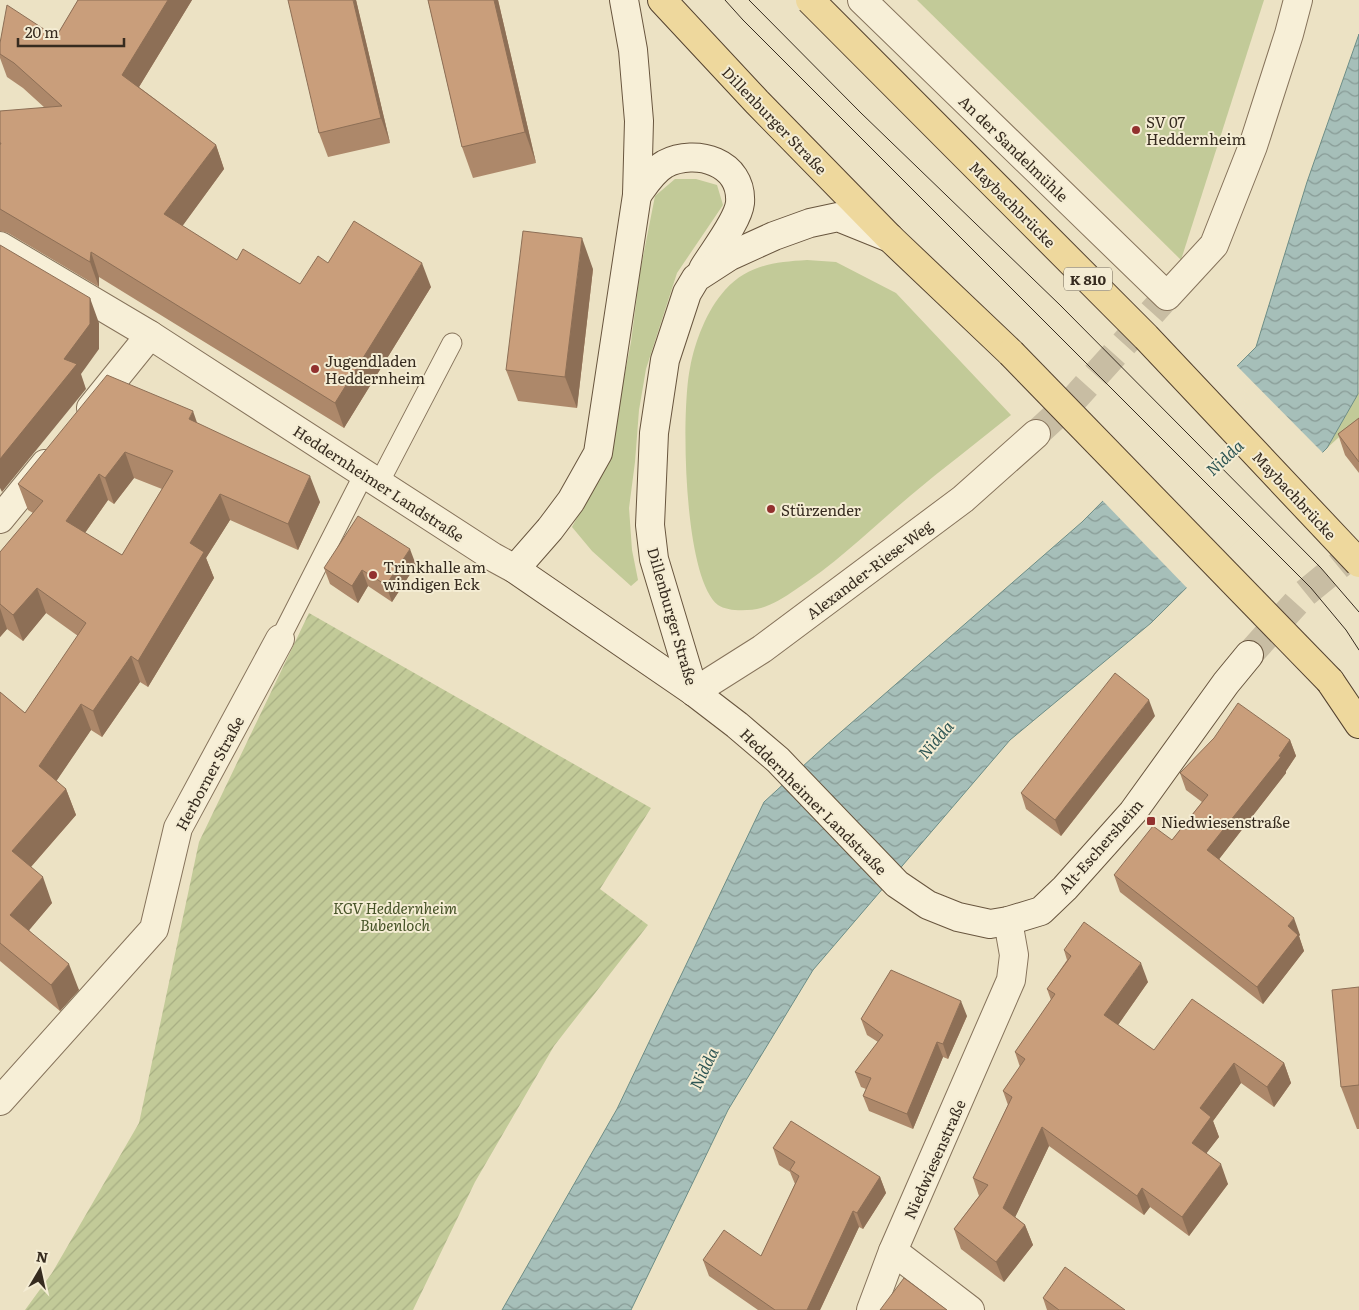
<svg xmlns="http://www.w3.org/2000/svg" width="1359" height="1310" viewBox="0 0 1359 1310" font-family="Literata,serif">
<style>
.grass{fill:#c2ca98}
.garden{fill:url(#garden-furrows)}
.water{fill:url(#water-waves);stroke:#6d8d86}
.pier{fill:#ece2c4}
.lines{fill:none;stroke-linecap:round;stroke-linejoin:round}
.street-tunnel{stroke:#c8bda3;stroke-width:28;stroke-dasharray:28 14;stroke-linecap:butt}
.secondary-tunnel{stroke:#c8bda3;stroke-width:28;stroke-dasharray:28 14;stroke-linecap:butt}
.lane-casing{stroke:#86735b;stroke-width:21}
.street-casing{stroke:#86735b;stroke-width:30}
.secondary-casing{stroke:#68553e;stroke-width:30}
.primary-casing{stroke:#54422f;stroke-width:30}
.lane{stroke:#f7efd7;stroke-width:19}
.street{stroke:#f7efd7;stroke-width:28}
.secondary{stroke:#f7efd7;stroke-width:28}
.primary{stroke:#eed89d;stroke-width:28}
.tram{stroke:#362b1f;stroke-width:1}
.primary-bridge-casing{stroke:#54422f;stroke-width:30;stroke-linecap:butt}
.primary-bridge{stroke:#eed89d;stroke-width:28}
.wall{fill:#ad886a;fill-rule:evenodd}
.shaded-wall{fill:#8d6f56}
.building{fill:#c99e7b;stroke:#8d6f56;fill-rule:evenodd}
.poi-dot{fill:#92312e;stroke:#f4ecd3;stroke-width:2}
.labels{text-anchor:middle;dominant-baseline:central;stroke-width:4;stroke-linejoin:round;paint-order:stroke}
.shield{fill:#f4ecd3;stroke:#6f6555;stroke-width:1}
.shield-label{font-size:14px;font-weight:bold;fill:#362b1f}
.street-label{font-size:15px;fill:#362b1f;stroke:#f4ecd3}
.poi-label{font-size:15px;fill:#362b1f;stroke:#f4ecd3;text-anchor:start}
.park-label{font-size:15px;font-style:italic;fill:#455226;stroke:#f4ecd3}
.water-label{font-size:16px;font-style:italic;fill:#2e5654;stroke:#f4ecd3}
</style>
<defs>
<pattern id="garden-furrows" width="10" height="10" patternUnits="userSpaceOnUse" patternTransform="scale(1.25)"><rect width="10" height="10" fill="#c2ca98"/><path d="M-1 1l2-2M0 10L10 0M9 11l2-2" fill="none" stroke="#a7ae83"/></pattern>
<pattern id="water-waves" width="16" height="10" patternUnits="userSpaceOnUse" patternTransform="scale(1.25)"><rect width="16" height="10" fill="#a6bfb9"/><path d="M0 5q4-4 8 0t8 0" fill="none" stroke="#889b96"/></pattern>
</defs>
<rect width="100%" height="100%" fill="#ece2c4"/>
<g class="grass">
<polygon points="917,0 1264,0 1181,260"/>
<polygon points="675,179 696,179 717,185 723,205 677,273 646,369 639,410 635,462 629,508 632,550 638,580 631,586 592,551 572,527 608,460 631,342 640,272 655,196"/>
<path d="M 807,260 L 836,262 L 896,293 L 1011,415 C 978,442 943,468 910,496 C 872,528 837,563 795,590 C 785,597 772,605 761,608 C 750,611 728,612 718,605 C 683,578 681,411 690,368 C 695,341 707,310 725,290 C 748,265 774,262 807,260 Z"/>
<polygon points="1359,391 1359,419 1327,448 1358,394"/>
</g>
<polygon class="garden" points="309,613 651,808 600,889 648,925 554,1046 475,1182 413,1310 25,1310 52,1273 139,1123 199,842"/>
<polygon class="water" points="1359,34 1358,394 1327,448 1151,623 1010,740 813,970 728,1110 631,1310 502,1310 617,1109 764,802 826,745 1082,522 1256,347 1307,182"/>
<polygon class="pier" points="1235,364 1324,454 1188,589 1101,499"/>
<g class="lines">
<polyline class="street-tunnel" points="1036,434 1076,397 1167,296"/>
<polyline class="secondary-tunnel" points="1249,655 1304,594 1359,549"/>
<g class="lane-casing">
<g id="lane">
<polyline points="379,483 452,343"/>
<polyline points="280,639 364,474"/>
</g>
</g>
<g class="street-casing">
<g id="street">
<polyline points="862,0 1167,296 1214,245 1253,146 1289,34 1298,0"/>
<polyline points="0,246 150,335 493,557 515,569"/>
<polyline points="91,408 150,335"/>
<polyline points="0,519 45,464"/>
<polyline points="694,692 762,649 963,499 1036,434"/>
<polyline points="0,1101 154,929 178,828 280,639"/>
<polyline points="893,1251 970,1310"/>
<polyline points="871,1310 893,1251 1011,980 1014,955 1008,921"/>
</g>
</g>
<g class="secondary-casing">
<g id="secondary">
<polyline points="624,0 633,50 639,121 637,195 598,453 571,501 550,529 515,569 694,692 737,725 778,760 897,884 928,905 958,917 990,924 1008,921 1041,911 1065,888 1133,812 1226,683 1249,655"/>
<path d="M 637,195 C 645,184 653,171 665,164 C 696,148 743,162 740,203 C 738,221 713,252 703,269"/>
<polyline points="694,692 654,559 650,525 654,433 665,360 687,293 696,278 730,256 774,236 810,223 838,217 890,238"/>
</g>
</g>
<g class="primary-casing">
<g id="primary">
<polyline points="662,0 757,102 890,238 1011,353"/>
<polyline points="1330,681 1359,724"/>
</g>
</g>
<use href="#lane" class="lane"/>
<use href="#street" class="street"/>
<use href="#secondary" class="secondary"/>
<use href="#primary" class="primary"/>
<g class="tram">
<polyline points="725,0 743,20 1311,588 1346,630 1359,650"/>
<polyline points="749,0 861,113 1060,305 1321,568 1359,612"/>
</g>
<g class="primary-bridge-casing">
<g id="primary-bridge">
<polyline points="810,0 1146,337 1359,563"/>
<polyline points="1011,353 1330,681"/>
</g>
</g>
<use href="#primary-bridge" class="primary-bridge"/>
</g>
<g class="wall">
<polygon points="78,0 192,0 139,87 216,145 224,169 182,226 237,260 300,284 328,263 431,287 344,428 99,277 99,287 8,233 0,231 0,111 45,108 23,88 7,77 0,58 0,43 56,37"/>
<polygon points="356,0 390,143 328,157 319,133"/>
<polygon points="428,0 498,0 536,163 473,178 462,147"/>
<polygon points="593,269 577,408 518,401 506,370"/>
<polygon points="1359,418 1359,473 1345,455 1338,434"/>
<path d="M 197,423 L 320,502 L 298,550 L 230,520 L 206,558 L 214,578 L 148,687 L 140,682 L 102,737 L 91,730 L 56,781 L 66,789 L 76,815 L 31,867 L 52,903 L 29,930 L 79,990 L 60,1011 L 0,961 L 0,692 L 25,713 L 78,636 L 46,613 L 23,641 L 7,629 L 0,637 L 0,552 L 33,513 L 28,510 L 18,484 ZM 134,478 L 162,489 L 122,555 L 85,533 L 108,500 L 114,504 Z"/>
<polygon points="416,565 392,602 368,586 358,603 330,584 324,568"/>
<polygon points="1155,716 1061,836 1026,809 1021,793"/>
<polygon points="1290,740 1296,756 1286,771 1286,773 1219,859 1300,935 1299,936 1304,951 1263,1004 1120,892 1114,875 1172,840 1202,802 1186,790 1180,773"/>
<polygon points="1064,950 1148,982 1118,1025 1154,1050 1284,1063 1291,1083 1274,1107 1241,1083 1213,1121 1219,1137 1206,1153 1228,1184 1189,1236 1150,1207 1144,1215 1049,1146 1015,1217 1025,1225 1033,1245 1004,1282 961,1249 954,1229 979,1196 973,1178 1008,1105 1003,1091 1020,1067 1015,1052 1051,1000 1047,989 1067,960"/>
<polygon points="1359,987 1359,1129 1357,1129 1341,1087"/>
<polygon points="967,1016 948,1059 943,1057 913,1129 869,1111 863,1096 866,1089 861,1087 855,1072 878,1042 867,1035 861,1019"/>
<polygon points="773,1148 880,1177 886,1193 863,1229 859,1227 820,1310 758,1310 709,1276 703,1260 761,1256 795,1184 790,1172 779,1165"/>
<polygon points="1043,1298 1125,1310 1047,1310"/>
</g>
<g class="shaded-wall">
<polygon points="168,0 192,0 131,100 122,75"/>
<polygon points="353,0 356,0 390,143 381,118"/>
<polygon points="494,0 498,0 536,163 525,132"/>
<polygon points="216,145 224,169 173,239 164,214"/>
<polygon points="582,238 593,269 577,408 565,377"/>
<polygon points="91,252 99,277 99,287 90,262"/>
<polygon points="422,263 431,287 344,428 335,403"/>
<polygon points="90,298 99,323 99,349 81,374 86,389 2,492 0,488 0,459 64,359"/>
<polygon points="193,411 202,437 189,419"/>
<polygon points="125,452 134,478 114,504 105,478"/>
<polygon points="99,474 108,500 75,547 66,521"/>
<polygon points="310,476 320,502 298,550 288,524"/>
<polygon points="220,494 230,520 206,558 214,578 148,687 138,661 190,543"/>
<polygon points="410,549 416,565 392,602 386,585"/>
<polygon points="362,570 368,586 358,603 352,586"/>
<polygon points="37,588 46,613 23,641 13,615"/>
<polygon points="0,608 7,629 0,637"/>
<polygon points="131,656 140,682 102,737 93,711"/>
<polygon points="1149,700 1155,716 1061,836 1055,820"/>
<polygon points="81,704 91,730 49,792 39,766"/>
<polygon points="1290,740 1296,756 1286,771 1286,773 1213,867 1207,850"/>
<polygon points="66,789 76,815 22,877 12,851"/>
<polygon points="43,877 52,903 20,941 10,915"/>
<polygon points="1294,918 1300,935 1299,936 1304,951 1263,1004 1257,987 1288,926"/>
<polygon points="1141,963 1148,982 1111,1035 1104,1015"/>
<polygon points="69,964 79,990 60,1011 51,985"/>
<polygon points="961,1001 967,1016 948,1059 943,1044"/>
<polygon points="937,1042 943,1057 913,1129 907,1114"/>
<polygon points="1234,1063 1241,1083 1213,1121 1219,1137 1199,1163 1192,1143 1200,1108"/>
<polygon points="1284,1063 1291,1083 1274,1107 1267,1087"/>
<polygon points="1042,1127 1049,1146 1010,1228 1003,1208"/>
<polygon points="1221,1164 1228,1184 1189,1236 1182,1217"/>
<polygon points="880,1177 886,1193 863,1229 857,1213"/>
<polygon points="1142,1188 1150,1207 1144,1215 1137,1196"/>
<polygon points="853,1211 859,1227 820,1310 807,1310"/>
<polygon points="1025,1225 1033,1245 1004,1282 996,1262"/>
</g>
<g class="building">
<polygon points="78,0 168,0 122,75 216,145 164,214 237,260 243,249 300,284 318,256 328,263 354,221 422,263 335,403 91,252 90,262 0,209 0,145 1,143 0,143 0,111 62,106 14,63 0,54 0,43 7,5 56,37"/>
<polygon points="288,0 353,0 381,118 319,133"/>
<polygon points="428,0 494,0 525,132 462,147"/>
<polygon points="523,231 582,238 565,377 506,370"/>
<polygon points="0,245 90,298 90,324 64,359 77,364 0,459"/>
<path d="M 107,375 L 193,411 L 189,419 L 310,476 L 288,524 L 220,494 L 190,543 L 204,552 L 138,661 L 131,656 L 93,711 L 81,704 L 39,766 L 66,789 L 12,851 L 43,877 L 10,915 L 69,964 L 51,985 L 0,943 L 0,692 L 25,713 L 86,623 L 37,588 L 13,615 L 0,604 L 0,552 L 43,501 L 18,484 ZM 125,452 L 173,471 L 122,555 L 66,521 L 99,474 L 105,478 Z"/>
<polygon points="1359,418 1359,462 1338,434"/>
<polygon points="358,516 410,549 386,585 362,570 352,586 324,568"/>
<polygon points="1115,673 1149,700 1055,820 1021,793"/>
<polygon points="1238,703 1290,740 1279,756 1281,757 1207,850 1294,918 1288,926 1298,935 1257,987 1114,875 1153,826 1172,840 1208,795 1180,773 1214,738"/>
<polygon points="1084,922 1141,963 1104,1015 1154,1050 1192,999 1284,1063 1267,1087 1234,1063 1200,1108 1211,1117 1192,1143 1221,1164 1182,1217 1142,1188 1137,1196 1042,1127 1003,1208 1025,1225 996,1262 954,1229 988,1185 973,1178 1012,1097 1003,1091 1025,1059 1015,1052 1055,994 1047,989 1071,956 1064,950"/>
<polygon points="891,970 961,1001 943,1044 937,1042 907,1114 863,1096 871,1078 855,1072 883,1035 861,1019"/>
<polygon points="1359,987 1359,1085 1341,1087 1332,990"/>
<polygon points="791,1121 880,1177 857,1213 853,1211 807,1310 775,1310 703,1260 724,1230 761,1256 799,1176 790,1170 795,1162 773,1148"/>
<polygon points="1065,1267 1125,1310 1059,1310 1043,1298"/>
<polygon points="904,1278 947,1310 880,1310"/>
</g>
<g class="poi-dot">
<circle cx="1136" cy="130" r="5"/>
<circle cx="315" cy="369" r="5"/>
<circle cx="771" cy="509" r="5"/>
<circle cx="373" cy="575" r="5"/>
<rect x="1146" y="816" width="10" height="10" rx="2.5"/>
</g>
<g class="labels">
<rect class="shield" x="1064" y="267.5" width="48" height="23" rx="4"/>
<g class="shield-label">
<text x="1088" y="279">K 810</text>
</g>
<g class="street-label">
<text transform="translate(775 120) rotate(46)">Dillenburger Straße</text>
<text transform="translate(1014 148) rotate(44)">An der Sandelmühle</text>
<text transform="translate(1013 204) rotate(45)">Maybachbrücke</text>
<text transform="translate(379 483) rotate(33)">Heddernheimer Landstraße</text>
<text transform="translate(1295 495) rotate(47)">Maybachbrücke</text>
<text transform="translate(869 569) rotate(-37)">Alexander-Riese-Weg</text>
<text transform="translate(673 616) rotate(74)">Dillenburger Straße</text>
<text transform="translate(209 773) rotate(-62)">Herborner Straße</text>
<text transform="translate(814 801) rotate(45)">Heddernheimer Landstraße</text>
<text transform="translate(1100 846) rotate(-49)">Alt-Eschersheim</text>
<text transform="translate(934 1159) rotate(-66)">Niedwiesenstraße</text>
</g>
<g class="poi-label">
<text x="1146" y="121">SV 07<tspan x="1146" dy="17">Heddernheim</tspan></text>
<text x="325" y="360">Jugendladen<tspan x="325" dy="17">Heddernheim</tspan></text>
<text x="781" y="509">Stürzender</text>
<text x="383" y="566">Trinkhalle am<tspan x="383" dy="17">windigen Eck</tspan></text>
<text x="1161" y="821">Niedwiesenstraße</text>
</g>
<g class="park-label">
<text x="395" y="907">KGV Heddernheim<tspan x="395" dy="17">Bubenloch</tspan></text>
</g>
<g class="water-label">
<text transform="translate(1224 457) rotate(-43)">Nidda</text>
<text transform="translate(935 739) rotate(-49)">Nidda</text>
<text transform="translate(703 1068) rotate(-64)">Nidda</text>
</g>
</g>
<g transform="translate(40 1270) rotate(9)" stroke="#f4ecd3" stroke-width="4" paint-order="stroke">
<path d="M0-4L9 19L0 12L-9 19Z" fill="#362b1f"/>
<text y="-8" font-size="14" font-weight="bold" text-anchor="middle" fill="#362b1f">N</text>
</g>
<path d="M18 38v8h106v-8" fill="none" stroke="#362b1f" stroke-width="2.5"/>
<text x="25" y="38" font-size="15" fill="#362b1f" stroke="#f4ecd3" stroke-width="4" paint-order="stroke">20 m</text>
</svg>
